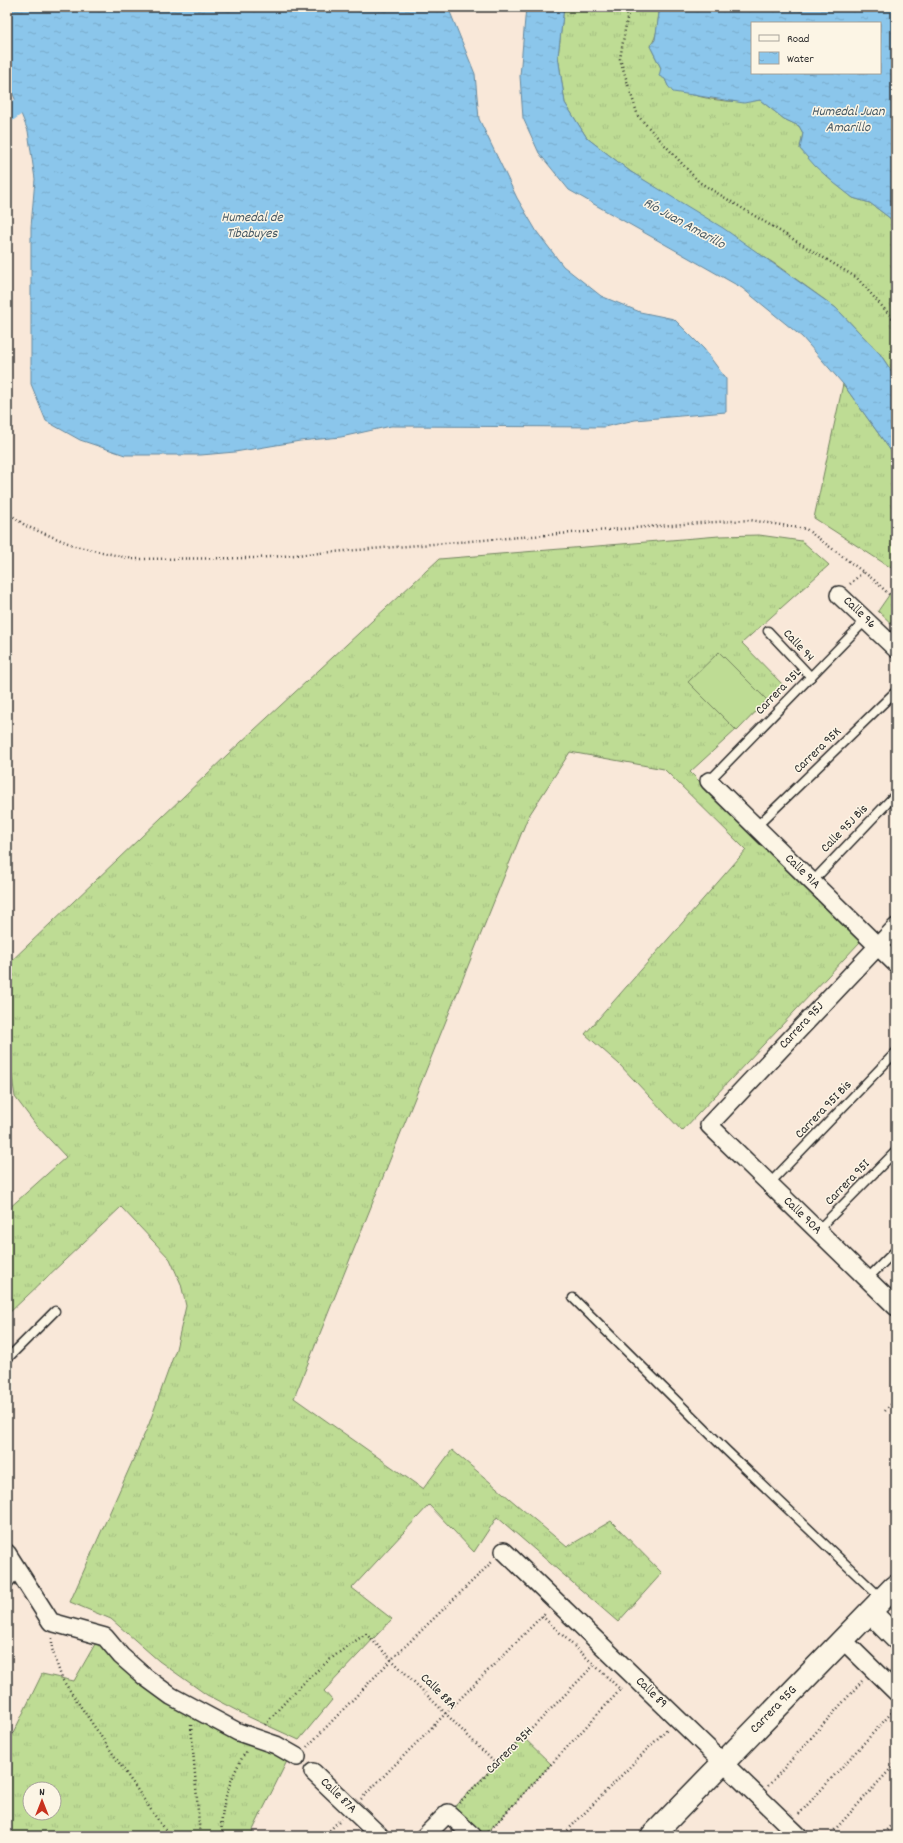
<svg xmlns="http://www.w3.org/2000/svg" width="903" height="1843" viewBox="0 0 903 1843" font-family="Dekko,sans-serif">
<style>
.grass{fill:url(#grass-tufts);stroke:#748460;fill-rule:evenodd}
.pitch{fill:#bedc94;stroke:#748460}
.water{fill:url(#water-ripples);stroke:#65889e;fill-rule:evenodd}
.lines{fill:none;stroke-linecap:round;stroke-linejoin:round}
.canal{stroke:#8bc6eb;stroke-width:16}
.lane-casing{stroke:#2b2b2b;stroke-width:11}
.street-casing{stroke:#2b2b2b;stroke-width:20}
.secondary-casing{stroke:#2b2b2b;stroke-width:25}
.path{stroke:#2b2b2b;stroke-width:2.5;stroke-dasharray:1 3;stroke-linecap:butt}
.lane{stroke:#fcf5e5;stroke-width:8}
.street{stroke:#fcf5e5;stroke-width:17}
.secondary{stroke:#fcf5e5;stroke-width:22}
.labels{text-anchor:middle;dominant-baseline:central;stroke-width:3;stroke-linejoin:round;paint-order:stroke}
.street-label{font-size:13px;fill:#2b2b2b;stroke:#fcf5e5}
.water-label{font-size:14px;font-style:italic;fill:#485a65;stroke:#fcf5e5}
</style>
<defs>
<pattern id="grass-tufts" width="24" height="20" patternUnits="userSpaceOnUse"><rect width="24" height="20" fill="#bedc94"/><path d="M3 7l-1-3M5 7V3M7 7l1-3M15 17l-1-3M17 17v-4M19 17l1-3" fill="none" stroke="#a3bd80"/></pattern>
<pattern id="water-ripples" width="26" height="14" patternUnits="userSpaceOnUse"><rect width="26" height="14" fill="#8bc6eb"/><path d="M2 4q2-2 4 0t4 0M15 11q2-2 4 0t4 0" fill="none" stroke="#78aaca"/></pattern>
</defs>
<rect width="100%" height="100%" fill="#f9e8d9"/>
<filter id="ink" filterUnits="userSpaceOnUse"><feTurbulence type="fractalNoise" baseFrequency=".025" numOctaves="2"/><feDisplacementMap in="SourceGraphic" scale="8" xChannelSelector="R" yChannelSelector="G"/><feConvolveMatrix kernelMatrix="1 2 1 2 8 2 1 2 1" color-interpolation-filters="sRGB"/></filter>
<g filter="url(#ink)">
<g class="grass">
<path d="M 564,7 L 660,7 C 657,21 659,35 650,46 L 661,68 L 668,86 C 696,98 731,105 760,100 L 784,119 L 799,126 L 803,133 L 800,149 L 826,176 L 853,198 L 870,203 L 891,219 L 896,225 L 896,378 L 880,354 L 836,308 L 775,264 L 631,172 L 587,138 L 565,103 L 558,56 Z"/>
<polygon points="843,384 896,458 896,571 814,518"/>
<polygon points="759,535 802,541 829,565 742,643 784,686 690,772 860,942 682,1131 619,1064 585,1034 746,850 664,769 570,752 528,817 294,1398 423,1489 452,1450 567,1547 611,1521 662,1573 618,1622 497,1517 474,1552 429,1505 352,1588 392,1619 324,1691 332,1700 299,1740 249,1717 207,1695 159,1661 111,1619 70,1602 149,1424 176,1349 186,1306 181,1284 170,1259 121,1207 7,1315 7,1210 66,1157 36,1125 15,1097 7,1043 7,965 227,755 439,559 719,536"/>
<polygon points="896,585 896,628 878,611"/>
<path d="M 99,1637 L 119,1656 L 289,1757 L 250,1836 L 7,1836 L 7,1746 L 42,1674 L 74,1681 ZM 30,1789 L 54,1789 L 54,1813 L 30,1813 Z"/>
<polygon points="523,1737 551,1764 484,1836 473,1836 449,1812"/>
</g>
<polygon class="pitch" points="719,652 767,700 737,731 688,682"/>
<g class="water">
<polygon points="7,7 448,7 475,74 479,119 517,198 537,232 563,266 601,296 640,312 674,319 704,349 726,379 726,412 635,420 604,427 391,426 341,437 300,441 235,452 201,455 125,455 80,440 46,421 31,384 31,227 35,179 28,131 13,94 7,85"/>
<polygon points="526,7 564,7 558,56 565,103 587,138 631,172 723,228 836,308 880,354 896,378 896,458 843,384 802,337 742,288 569,190 539,153 523,118 520,76"/>
<path d="M 660,7 L 896,7 L 896,225 L 891,219 L 870,203 L 853,198 L 834,183 L 815,166 L 800,149 L 803,133 L 799,126 L 784,119 L 760,100 L 744,103 L 673,92 L 668,86 L 665,79 L 659,76 L 661,68 L 650,46 L 655,40 ZM 752,23 L 880,23 L 880,73 L 752,73 Z"/>
</g>
<g class="lines">
<polyline class="canal" points="7,115 18,107"/>
<g class="lane-casing">
<g id="lane">
<polyline points="768,631 811,677"/>
<polyline points="709,781 866,620"/>
<polyline points="756,827 896,691"/>
<polyline points="812,882 896,794"/>
<polyline points="769,1184 896,1052"/>
<polyline points="817,1231 896,1151"/>
<polyline points="867,1279 896,1250"/>
<polyline points="573,1298 726,1450 882,1599"/>
<polyline points="7,1359 55,1311"/>
<polyline points="7,1585 19,1571"/>
</g>
</g>
<g class="street-casing">
<g id="street">
<polyline points="839,595 896,649"/>
<polyline points="709,781 896,964"/>
<polyline points="896,927 709,1125 896,1307"/>
<polyline points="504,1551 799,1836"/>
<polyline points="7,1553 51,1622 105,1637 121,1656 145,1677 171,1696 238,1732 276,1745 297,1757"/>
<polyline points="843,1640 896,1692"/>
<polyline points="313,1772 380,1836"/>
<polyline points="425,1836 448,1813 473,1836"/>
</g>
</g>
<g class="secondary-casing">
<g id="secondary">
<polyline points="870,1612 896,1638"/>
<polyline points="652,1836 894,1587 896,1588"/>
</g>
</g>
<g class="path">
<polyline points="629,7 620,59 638,116 699,182 857,278 896,322"/>
<polyline points="7,512 26,526 75,546 133,559 257,558 684,524 750,520 806,529 874,580 896,601"/>
<polyline points="850,584 863,572"/>
<polyline points="885,1411 896,1399"/>
<polyline points="542,1616 621,1690"/>
<polyline points="52,1638 52,1649 62,1679 162,1826 172,1836"/>
<polyline points="191,1725 200,1836"/>
<path d="M 265,1725 C 295,1689 326,1659 366,1634 L 496,1764"/>
<polyline points="307,1747 391,1660 493,1561"/>
<polyline points="768,1786 862,1681"/>
<polyline points="361,1799 546,1612"/>
<polyline points="459,1803 594,1665"/>
<polyline points="799,1814 895,1709"/>
<polyline points="488,1832 623,1687"/>
<path d="M 222,1836 C 219,1807 231,1776 246,1751"/>
<polyline points="324,1836 341,1819"/>
<polyline points="562,1836 667,1729"/>
<polyline points="829,1836 896,1763"/>
<polyline points="881,1836 896,1820"/>
</g>
<use href="#lane" class="lane"/>
<use href="#street" class="street"/>
<use href="#secondary" class="secondary"/>
</g>
</g>
<g class="labels">
<g class="street-label">
<text transform="translate(859 613) rotate(44)">Calle 96</text>
<text transform="translate(798 646) rotate(47)">Calle 94</text>
<text transform="translate(779 692) rotate(-46)">Carrera 95L</text>
<text transform="translate(818 751) rotate(-44)">Carrera 95K</text>
<text transform="translate(845 829) rotate(-46)">Calle 95J Bis</text>
<text transform="translate(802 872) rotate(44)">Calle 91A</text>
<text transform="translate(802 1026) rotate(-47)">Carrera 95J</text>
<text transform="translate(824 1110) rotate(-46)">Carrera 95I Bis</text>
<text transform="translate(848 1183) rotate(-46)">Carrera 95I</text>
<text transform="translate(802 1216) rotate(44)">Calle 90A</text>
<text transform="translate(438 1692) rotate(45)">Calle 88A</text>
<text transform="translate(651 1693) rotate(44)">Calle 89</text>
<text transform="translate(774 1710) rotate(-46)">Carrera 95G</text>
<text transform="translate(510 1751) rotate(-45)">Carrera 95H</text>
<text transform="translate(338 1796) rotate(44)">Calle 87A</text>
</g>
<g class="water-label">
<text x="848" y="112">Humedal Juan<tspan x="848" dy="16">Amarillo</tspan></text>
<text x="252" y="218">Humedal de<tspan x="252" dy="16">Tibabuyes</tspan></text>
<text transform="translate(684 224) rotate(29)">Río Juan Amarillo</text>
</g>
</g>
<rect width="903" height="1843" fill="none" stroke="#fcf5e5" stroke-width="24"/>
<rect x="12" y="12" width="879" height="1819" fill="none" stroke="#2b2b2b" stroke-width="1.5" filter="url(#ink)"/>
<rect x="751" y="22" width="130" height="52" fill="#fcf5e5" stroke="#a8a49b"/>
<rect x="759" y="35" width="20" height="6" fill="#fcf5e5" stroke="#a8a49b"/>
<text x="787" y="42" font-size="12" fill="#2b2b2b">Road</text>
<rect x="759" y="52" width="20" height="12" fill="url(#water-ripples)" stroke="#a8a49b"/>
<text x="787" y="62" font-size="12" fill="#2b2b2b">Water</text>
<g transform="translate(42 1801)"><circle r="19" fill="#fcf5e5" stroke="#a8a49b"/>
<path d="M0-3L7 15L0 10L-7 15Z" fill="#c8321e"/>
<text y="-6" font-size="11" font-weight="bold" text-anchor="middle" fill="#2b2b2b">N</text>
</g>
</svg>
